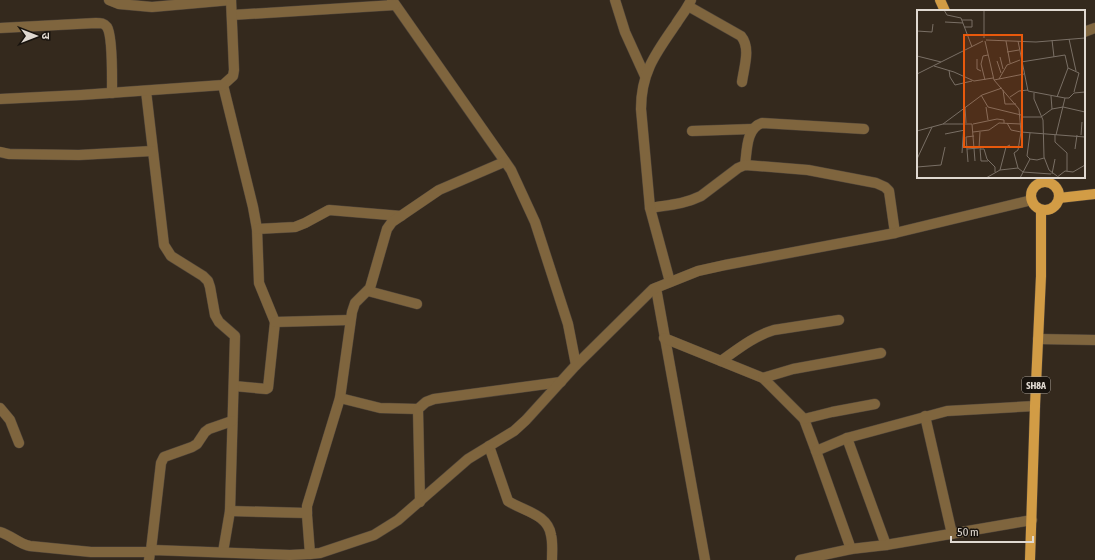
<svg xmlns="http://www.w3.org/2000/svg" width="1095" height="560" viewBox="0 0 1095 560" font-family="'Asap Condensed','Noto Sans Devanagari',sans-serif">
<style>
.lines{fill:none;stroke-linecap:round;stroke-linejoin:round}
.minor-casing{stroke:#50453a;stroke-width:11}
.major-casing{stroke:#50453a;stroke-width:11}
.minor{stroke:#7f653e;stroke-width:10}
.major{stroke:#d29c45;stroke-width:10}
.labels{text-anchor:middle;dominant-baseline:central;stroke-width:3;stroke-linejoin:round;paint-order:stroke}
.shield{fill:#18130e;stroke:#a49e96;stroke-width:1}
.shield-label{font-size:10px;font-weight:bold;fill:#e0d9d1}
.inset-road{fill:none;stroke:#796f65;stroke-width:1}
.view{fill:#e8590c;fill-opacity:0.15;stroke:#e8590c;stroke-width:2}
.inset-edge{fill:none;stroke:#e0d9d1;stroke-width:2}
</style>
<rect width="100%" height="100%" fill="#34291d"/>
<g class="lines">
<g class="minor-casing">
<g id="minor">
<polyline points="109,0 119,4 152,7 231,0"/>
<polyline points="392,0 511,170 535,222 568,324 576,365"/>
<polyline points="615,0 625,32 645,76"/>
<path d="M 688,6 L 741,36 C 751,48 744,67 742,82"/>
<polyline points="232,15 395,5"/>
<path d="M 0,28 L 96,23 C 101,23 104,23 107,27 C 113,36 112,80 112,93"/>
<polyline points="1084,32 1095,28"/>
<polyline points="223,85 253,207 257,229 259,283 275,322 268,388 266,389 234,386"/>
<polyline points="146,91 164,245 171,256 203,276 208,281 210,287 215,315 219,322 235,336 230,511 223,552"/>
<polyline points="0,99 81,95 223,85 233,76 234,70 231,0"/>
<polyline points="692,131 752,129"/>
<polyline points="0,152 9,154 79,155 152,151"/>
<path d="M 745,165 C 747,151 746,128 762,123 L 864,129"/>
<path d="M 650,208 C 668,205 685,204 701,196 L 738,168 L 745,165 L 808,170 L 876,183 L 885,187 L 889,191 L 895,233"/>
<polyline points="257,229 295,227 305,223 329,210 401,216"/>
<path d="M 670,282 L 650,208 L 641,109 C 641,72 656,53 676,24 C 681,16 687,9 691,0"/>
<polyline points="656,288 705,560"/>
<polyline points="368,291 417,304"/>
<polyline points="275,322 350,320"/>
<polyline points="664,338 763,378 804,419 816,451 851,549"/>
<polyline points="1038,339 1095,340"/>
<path d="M 721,361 C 738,349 754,336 774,330 L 839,320"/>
<polyline points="763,378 793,369 881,353"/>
<polyline points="340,398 380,408 418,409"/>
<polyline points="0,408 10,420 19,443"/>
<polyline points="925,416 952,534"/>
<polyline points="804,419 832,412 875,404"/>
<polyline points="847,438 886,545"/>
<path d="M 489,446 L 508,501 C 523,511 548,514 551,535 C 553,543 552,552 552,560"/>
<polyline points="816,451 847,438 947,411 1035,406"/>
<polyline points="420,502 418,409 426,402 434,399 561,382"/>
<polyline points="230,511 307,513"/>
<path d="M 0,532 C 11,535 19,544 30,546 L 91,552 L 150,552"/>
<polyline points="151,550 161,463 164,457 192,447 197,444 205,432 209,429 232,421"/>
<polyline points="310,554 307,515 307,506 340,398 352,312 355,303 370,288 387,229 392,222 439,190 504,162"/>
<polyline points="149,560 150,552 153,550 290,555 310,554 320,553 374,535 398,520 468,459 514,431 526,420 576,365 653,289 698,271 725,265 895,233 1032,200"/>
<polyline points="800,560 851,549 886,545 1032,520"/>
</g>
</g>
<g class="major-casing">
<g id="major">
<polyline points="940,0 945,11"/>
<circle cx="1045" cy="196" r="14"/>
<polyline points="1059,198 1095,194"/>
<polyline points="1030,560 1035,406 1041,276 1041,210"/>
</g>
</g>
<use href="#minor" class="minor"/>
<use href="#major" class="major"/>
</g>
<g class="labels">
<rect class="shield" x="1022" y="377" width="28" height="16" rx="3"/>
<g class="shield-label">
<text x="1036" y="385">SH8A</text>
</g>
</g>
<g transform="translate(917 10)">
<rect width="168" height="168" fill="#34291d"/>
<path class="inset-road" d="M 27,0 L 30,5 L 44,8 L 55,37M 67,0 L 67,28M 45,10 L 55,10 L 55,17 L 47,17M 28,12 L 46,13M 0,21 L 15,22 L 16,14M 152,29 L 159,61M 69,30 L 119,32 L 168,28M 135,30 L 137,47M 68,31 L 77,70 L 102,99 L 104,122 L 168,127M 89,31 L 93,53M 101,31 L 111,81 L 148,88 L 152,88 L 157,83 L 168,82M 90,42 L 102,40M 0,46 L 24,52M 83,47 L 86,59M 60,49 L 60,59 L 64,61M 80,51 L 84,63M 104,52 L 148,45 L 151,58 L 162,63 L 157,82M 17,56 L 37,62 L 57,71 L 76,68M 32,60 L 33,67 L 38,75 L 55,71M 0,64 L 66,31M 82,69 L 90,55 L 103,50M 68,70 L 64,54 L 66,46 L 71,45M 77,70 L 107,64M 86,80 L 88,94 L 99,94M 117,83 L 117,89 L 126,110 L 127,147 L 132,160 L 140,166M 64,85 L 71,97 L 104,105M 134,86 L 135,99M 93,87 L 102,81 L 111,80M 140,87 L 151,58M 48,97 L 49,113M 69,97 L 71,110M 146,97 L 168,102M 104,107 L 124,107 L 135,99 L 146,97M 90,113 L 94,120 L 104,122M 26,114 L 55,114 L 58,151M 56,114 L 80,109 L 87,110 L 87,113M 0,121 L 26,114 L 65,85 L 85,78M 56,122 L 72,120 L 82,113 L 104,114M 104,122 L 101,140 L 97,143 L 101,158 L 106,162 L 134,164M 113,123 L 110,146 L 113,149 L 120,150 L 127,148M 28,124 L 48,120M 138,125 L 138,132 L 150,143 L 150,161M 139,125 L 148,88M 164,125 L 165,112M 63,138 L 64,151 L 71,151M 50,139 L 62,138 L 63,122M 63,139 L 67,139 L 70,149 L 78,157 L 78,162M 158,139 L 160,125M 45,143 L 47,114M 0,149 L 15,117M 51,152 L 49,127 L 57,126M 0,157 L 24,155 L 28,137M 83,160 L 89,137 L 93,135M 135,164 L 138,149M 69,168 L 83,160 L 101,158M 103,168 L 113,149M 139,168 L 148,161 L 156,162 L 168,155"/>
<path class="view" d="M 47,25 L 105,25 L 105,137 L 47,137 Z"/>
<rect width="168" height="168" class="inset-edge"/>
</g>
<g transform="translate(36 36) rotate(90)" stroke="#18130e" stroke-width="3" paint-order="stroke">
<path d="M0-3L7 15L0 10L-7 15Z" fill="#e0d9d1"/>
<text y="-6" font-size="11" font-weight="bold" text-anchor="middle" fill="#e0d9d1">उ</text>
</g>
<path d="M951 536v6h82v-6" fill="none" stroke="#e0d9d1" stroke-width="2"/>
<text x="957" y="536" font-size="12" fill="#e0d9d1" stroke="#18130e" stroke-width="3" paint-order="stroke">50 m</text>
</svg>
